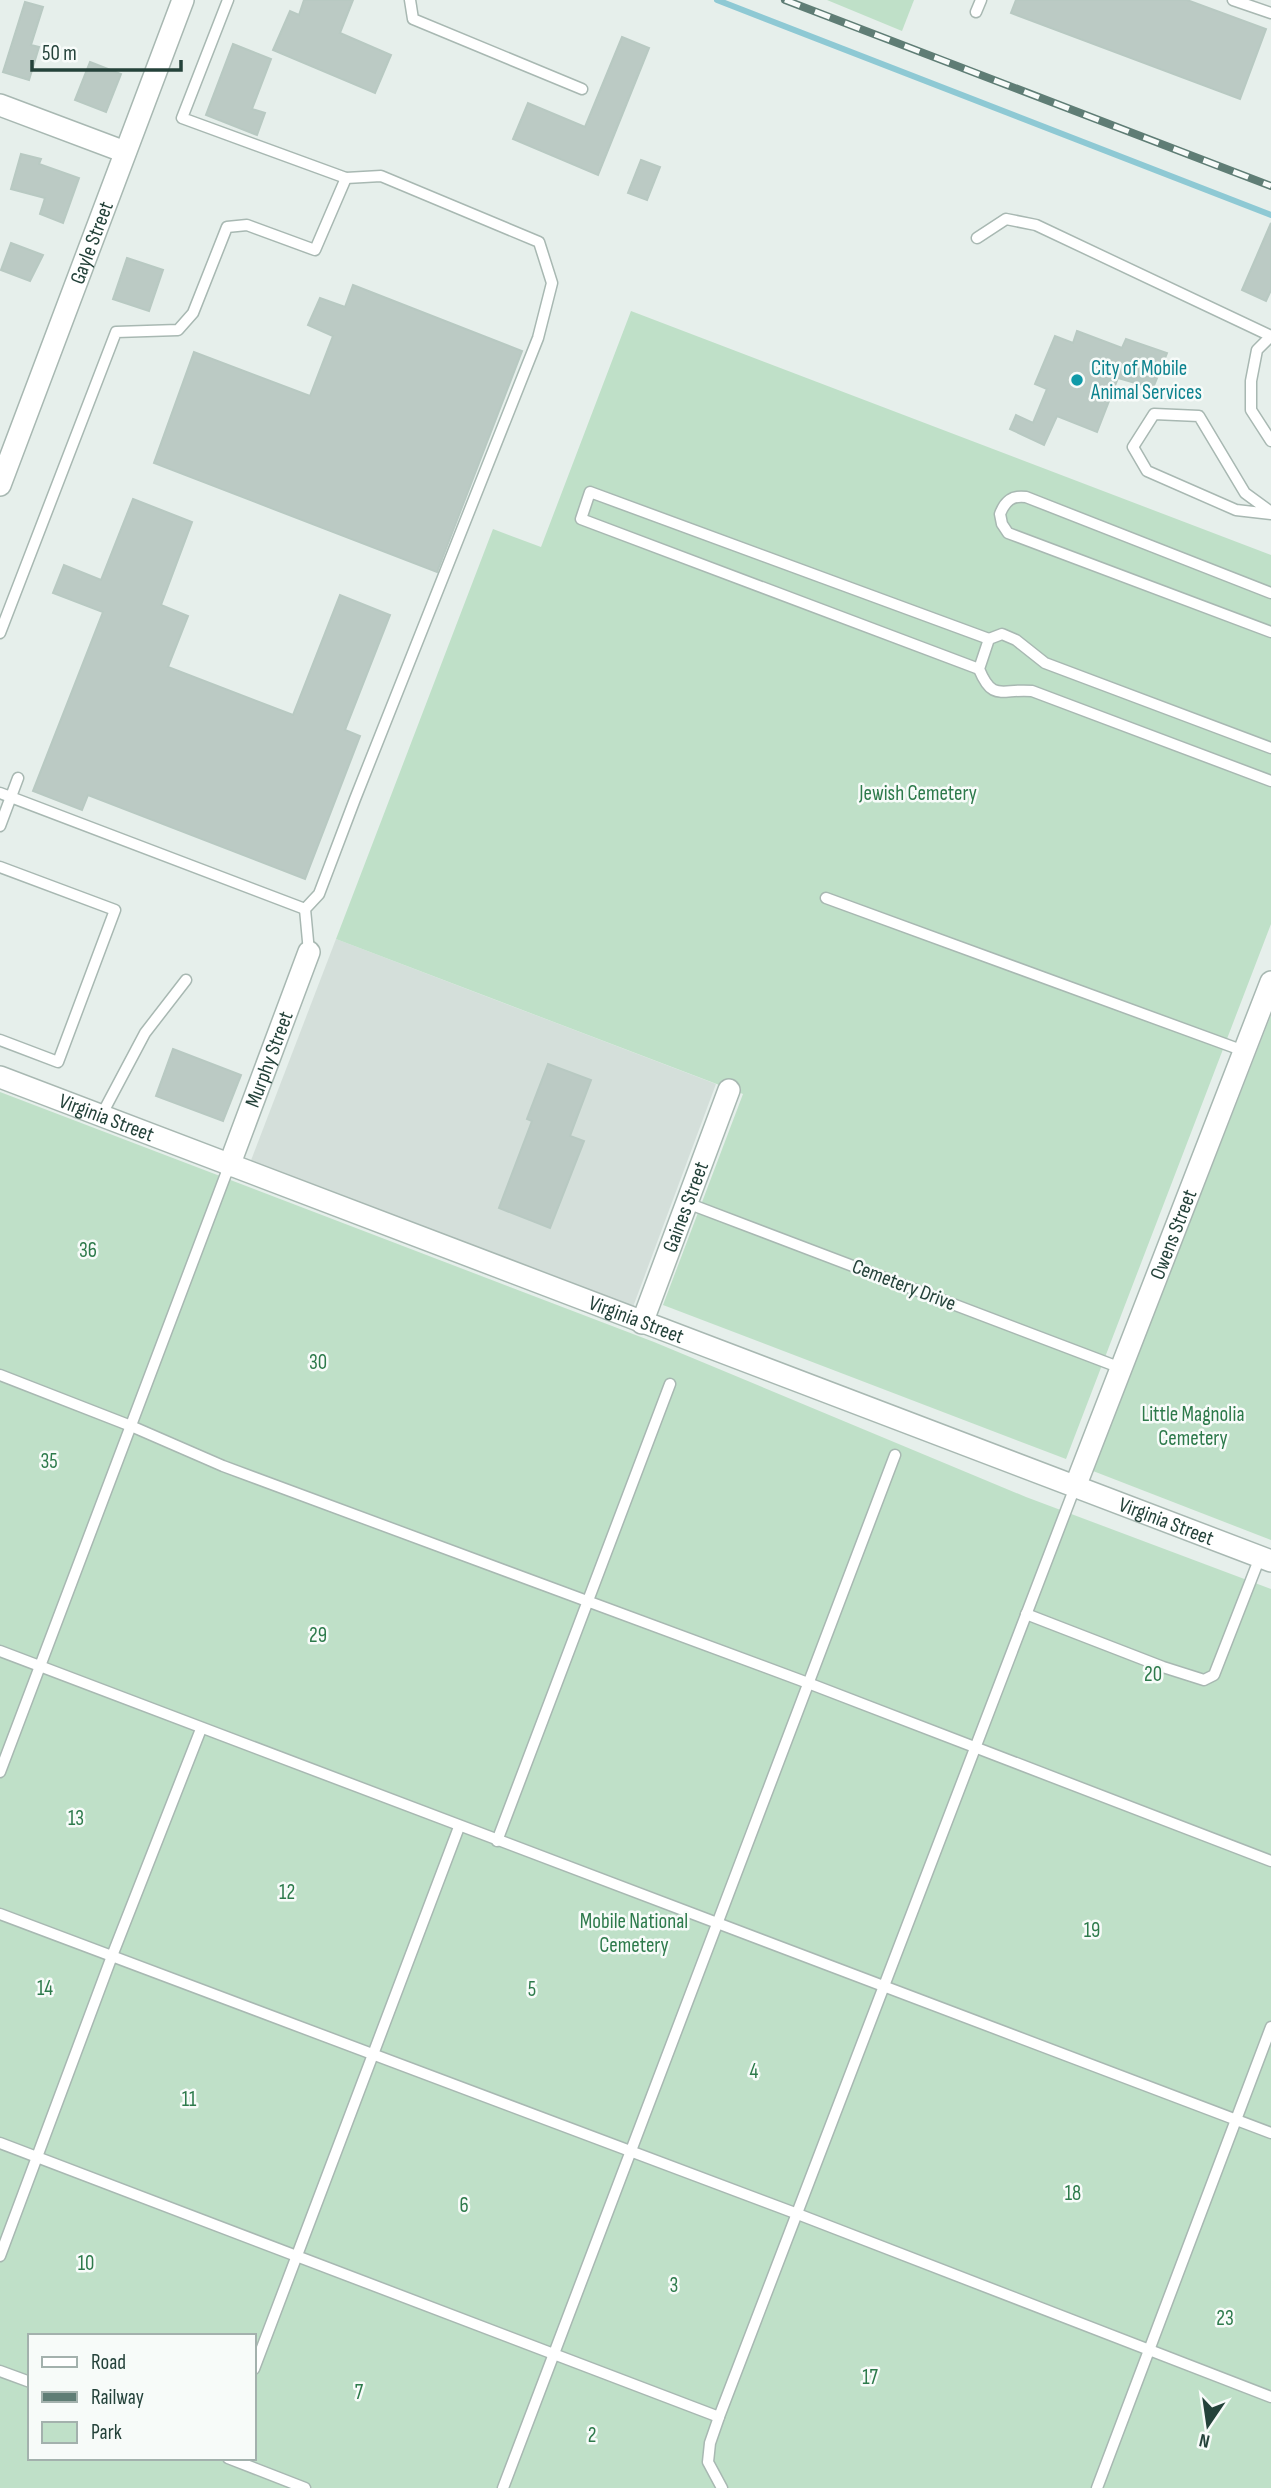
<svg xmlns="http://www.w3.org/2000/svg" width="1271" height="2488" viewBox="0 0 1271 2488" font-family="'Sofia Sans Condensed',sans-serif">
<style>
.built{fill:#d4dfda}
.green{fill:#bfe0c8;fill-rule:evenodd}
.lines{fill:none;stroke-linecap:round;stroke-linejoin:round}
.stream{stroke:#8ec9d4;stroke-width:6}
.building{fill:#bbcac4;stroke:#b8c9c2;stroke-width:2}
.service-casing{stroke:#a8b8b2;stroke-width:13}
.minor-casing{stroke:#a8b8b2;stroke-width:24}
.tertiary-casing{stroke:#a8b8b2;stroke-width:24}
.service{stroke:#fff;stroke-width:10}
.minor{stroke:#fff;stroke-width:21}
.tertiary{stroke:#fff;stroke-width:21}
.rail-casing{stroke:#5f7d75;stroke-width:8}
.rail{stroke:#f7fbf9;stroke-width:5;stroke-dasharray:16;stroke-linecap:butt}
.culture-dot{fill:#0f9aa8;stroke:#f7fbf9;stroke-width:2.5}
.labels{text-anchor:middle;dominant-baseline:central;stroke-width:5;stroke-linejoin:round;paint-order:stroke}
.street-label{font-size:21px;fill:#24423a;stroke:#f7fbf9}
.culture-label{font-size:21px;fill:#0d838f;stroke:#f7fbf9;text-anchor:start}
.park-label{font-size:21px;fill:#2d7a4b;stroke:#f7fbf9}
</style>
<rect width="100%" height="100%" fill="#e6efeb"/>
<polygon class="built" points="336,939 716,1084 633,1307 250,1163"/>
<g class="green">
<polygon points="827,0 914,0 902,31"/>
<polygon points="631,311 1271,555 1271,924 1066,1459 663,1305 743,1094 336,939 493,529 541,547"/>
<polygon points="1271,1015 1271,1540 1093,1471"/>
<path d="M 0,1092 L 654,1342 L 1026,1497 L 1271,1589 L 1271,2488 L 0,2488 ZM 30,2336 L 254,2336 L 254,2458 L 30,2458 Z"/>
</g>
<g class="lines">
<polyline class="stream" points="717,0 1271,215"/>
</g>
<g class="building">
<polygon points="304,0 353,0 340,33 391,55 375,93 273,50 290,11 299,15"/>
<polygon points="1016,0 1187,0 1266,29 1240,99 1011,13"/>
<polygon points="25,2 43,7 31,45 39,47 29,80 3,72"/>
<polygon points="622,37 649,48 598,175 513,139 528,103 585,127"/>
<polygon points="233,44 271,59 252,109 265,113 257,135 206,115"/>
<polygon points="90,62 121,74 106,112 75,100"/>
<polygon points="21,154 41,159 39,164 79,178 63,223 40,214 45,198 11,189"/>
<polygon points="641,160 660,167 647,200 628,193"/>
<polygon points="1271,223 1271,290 1266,301 1242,290"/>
<polygon points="11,243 43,255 30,281 1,270"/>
<polygon points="127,258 163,270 149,311 113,299"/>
<polygon points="353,285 522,351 437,572 154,463 194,352 310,396 333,336 308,325 320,298 345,307"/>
<polygon points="1077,331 1122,348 1126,339 1167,353 1153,388 1118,378 1097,432 1057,416 1044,445 1010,429 1016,415 1033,423 1047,389 1035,384 1055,336 1073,343"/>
<polygon points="133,499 192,522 161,605 188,616 168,667 293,715 340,595 390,615 345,730 360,736 305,879 88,795 82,810 33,791 103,612 53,593 64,565 101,580"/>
<polygon points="173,1049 241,1075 223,1121 156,1096"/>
<polygon points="548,1064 591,1080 570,1136 584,1141 550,1228 499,1208 532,1121 527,1119"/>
</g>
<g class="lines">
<g class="service-casing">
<g id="service">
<polyline points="228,0 182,118 346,178 381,176 539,242 552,283 538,338 355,799 319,894 305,909 309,952"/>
<polyline points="410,0 413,19 582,89"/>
<polyline points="1233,0 1271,13"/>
<polyline points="976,12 981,0"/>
<polyline points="977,238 1006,219 1036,225 1271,336"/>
<polyline points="1271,336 1257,350 1251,381 1251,410 1271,441"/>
<polyline points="1271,512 1245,493 1199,416 1154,414 1133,447 1147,471 1236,510 1271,514"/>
<path d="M 1271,593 L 1026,497 C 1012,495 1005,501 1000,514 L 1002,524 L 1008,533 L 1271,632"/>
<polyline points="0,633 116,332 178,330 193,313 227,227 247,225 315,250 346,178"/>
<polyline points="979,669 581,519 590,492 989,639"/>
<path d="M 1271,748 L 1045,663 L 1016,640 L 1002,634 L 989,639 L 979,669 C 993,703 1002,688 1032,691 L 1271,781"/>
<polyline points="0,793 305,909"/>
<polyline points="0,826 18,778"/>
<polyline points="0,867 115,910 58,1062 0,1040"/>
<polyline points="826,898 1244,1051"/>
<polyline points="101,1116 145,1033 186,980"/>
<polyline points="687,1203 1121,1368"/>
<polyline points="0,1375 131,1426 223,1466 808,1683 1271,1861"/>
<polyline points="1026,1614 1163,1667 1204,1680 1214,1675 1260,1557"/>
<polyline points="0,1651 1271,2133"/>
<polyline points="0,1772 229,1166"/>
<polyline points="497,1841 670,1384"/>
<polyline points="0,1914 795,2213 1271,2397"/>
<polyline points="0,2143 719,2417"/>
<polyline points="0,2256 112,1956 201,1729"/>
<polyline points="254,2369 459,1827"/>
<polyline points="0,2371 30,2382"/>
<polyline points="228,2458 305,2488"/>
<polyline points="503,2488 895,1455"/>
<polyline points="722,2488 708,2462 710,2443 719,2417 1075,1487"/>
<polyline points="1097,2488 1271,2027"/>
</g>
</g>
<g class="minor-casing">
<g id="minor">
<polyline points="0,105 125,152"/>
<path id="s1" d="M 0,485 L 183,0"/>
<path id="s2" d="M 229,1166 L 309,952"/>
<path id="s3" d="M 642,1323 L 729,1090"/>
<path id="s4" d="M 1075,1487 L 1271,982"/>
</g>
</g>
<g class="tertiary-casing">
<g id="tertiary">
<path id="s5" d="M 0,1077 L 1271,1561"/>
</g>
</g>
<use href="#service" class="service"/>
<use href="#minor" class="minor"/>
<use href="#tertiary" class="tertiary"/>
<g class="rail-casing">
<polyline id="rail" points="785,0 1271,186"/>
</g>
<use href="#rail" class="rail"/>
</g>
<circle class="culture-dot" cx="1077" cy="380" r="7"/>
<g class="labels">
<g class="street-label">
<text stroke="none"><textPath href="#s1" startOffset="259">Gayle Street</textPath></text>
<text stroke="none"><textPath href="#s2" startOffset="114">Murphy Street</textPath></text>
<text stroke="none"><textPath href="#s5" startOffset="114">Virginia Street</textPath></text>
<text stroke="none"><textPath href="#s3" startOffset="124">Gaines Street</textPath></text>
<text stroke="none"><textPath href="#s4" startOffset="271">Owens Street</textPath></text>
<text transform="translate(904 1285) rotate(21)">Cemetery Drive</text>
<text stroke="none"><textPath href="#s5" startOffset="681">Virginia Street</textPath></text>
<text stroke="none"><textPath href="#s5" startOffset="1248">Virginia Street</textPath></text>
</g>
<g class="culture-label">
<text x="1091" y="368">City of Mobile<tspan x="1091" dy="24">Animal Services</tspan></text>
</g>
<g class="park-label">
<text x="918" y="793">Jewish Cemetery</text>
<text x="88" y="1250">36</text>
<text x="318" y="1362">30</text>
<text x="1193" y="1414">Little Magnolia<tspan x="1193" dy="24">Cemetery</tspan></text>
<text x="49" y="1461">35</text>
<text x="318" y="1635">29</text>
<text x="1153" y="1674">20</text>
<text x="76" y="1818">13</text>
<text x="287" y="1892">12</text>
<text x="634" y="1921">Mobile National<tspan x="634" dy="24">Cemetery</tspan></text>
<text x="1092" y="1930">19</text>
<text x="45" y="1988">14</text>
<text x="532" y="1989">5</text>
<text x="754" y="2071">4</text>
<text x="189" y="2099">11</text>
<text x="1073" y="2193">18</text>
<text x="464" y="2205">6</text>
<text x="86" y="2263">10</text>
<text x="674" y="2285">3</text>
<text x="1225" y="2318">23</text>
<text x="870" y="2377">17</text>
<text x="359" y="2392">7</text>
<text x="592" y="2435">2</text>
</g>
</g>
<rect x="28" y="2334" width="228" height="126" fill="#f7fbf9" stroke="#a3b1ad" stroke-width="2"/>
<rect x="42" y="2357" width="35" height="10" fill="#ffffff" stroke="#a3b1ad" stroke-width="2"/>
<text x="91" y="2369" font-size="21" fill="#24423a">Road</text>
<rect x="42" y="2392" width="35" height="10" fill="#5f7d75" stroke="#a3b1ad" stroke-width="2"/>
<text x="91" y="2404" font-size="21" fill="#24423a">Railway</text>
<rect x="42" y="2422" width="35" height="21" fill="#bfe0c8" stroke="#a3b1ad" stroke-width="2"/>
<text x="91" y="2439" font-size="21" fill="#24423a">Park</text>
<g transform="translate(1208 2425) rotate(193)" stroke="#f7fbf9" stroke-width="5" paint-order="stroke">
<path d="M0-5L12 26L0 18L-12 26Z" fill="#24423a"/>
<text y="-10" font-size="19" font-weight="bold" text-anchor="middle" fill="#24423a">N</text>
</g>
<path d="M32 60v10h149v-10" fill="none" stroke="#24423a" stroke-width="3.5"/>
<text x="42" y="60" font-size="21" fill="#24423a" stroke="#f7fbf9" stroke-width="5" paint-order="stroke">50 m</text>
</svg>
